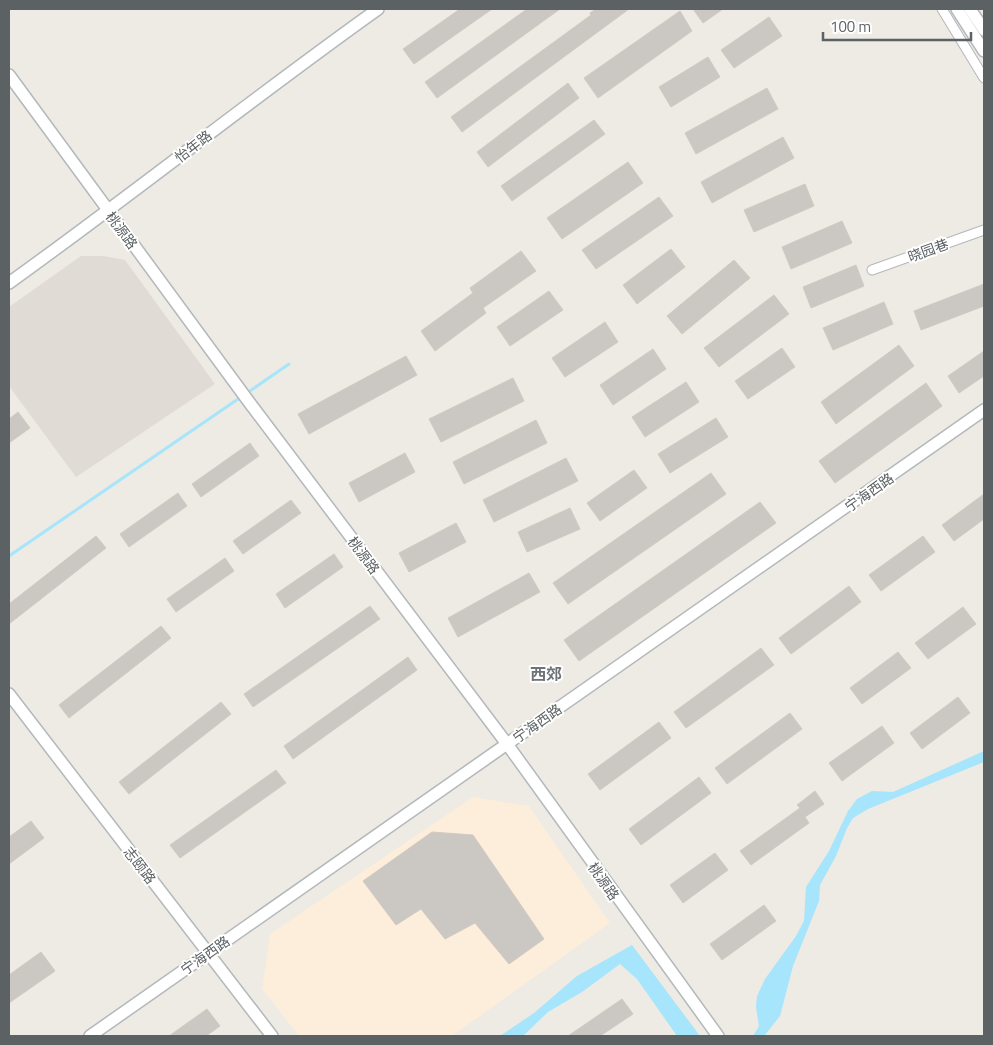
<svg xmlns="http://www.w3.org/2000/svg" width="993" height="1045" viewBox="0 0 993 1045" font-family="'Titillium Web','Noto Sans SC',sans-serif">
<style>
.commercial{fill:#fceeda}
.education{fill:#e1dbd5}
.water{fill:#a6e5fb}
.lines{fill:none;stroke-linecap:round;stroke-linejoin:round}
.stream{stroke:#a6e5fb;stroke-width:3}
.building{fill:#cbc7c3;stroke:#d2cac2}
.street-casing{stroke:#b4b7ba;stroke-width:11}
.secondary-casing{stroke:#b3b8bb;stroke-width:14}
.street{stroke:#fff;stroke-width:9}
.secondary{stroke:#fff;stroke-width:11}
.labels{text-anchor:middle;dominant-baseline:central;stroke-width:4;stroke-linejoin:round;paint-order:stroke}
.street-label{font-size:14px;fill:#5c6164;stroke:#fff}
.quarter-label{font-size:16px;font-weight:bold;fill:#6d7376;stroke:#fff}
</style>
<rect width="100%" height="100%" fill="#eeeae4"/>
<polygon class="commercial" points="473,797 529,806 610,923 452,1036 299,1036 262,989 270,934"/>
<polygon class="education" points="81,256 103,256 125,260 215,384 76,477 9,386 9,307"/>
<g class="water">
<polygon points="984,751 984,762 868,809 853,818 847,828 836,856 820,885 819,901 793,966 780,1016 764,1036 753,1036 759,1026 756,1007 757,996 765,979 796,936 804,921 806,887 829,851 848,811 857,799 872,791 893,792"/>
<polygon points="632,945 700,1036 677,1036 637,979 620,964 582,992 548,1012 523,1036 500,1036 534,1013 577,976"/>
</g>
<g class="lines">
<g class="stream">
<polyline points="247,393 289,364"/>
<polyline points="9,556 241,397"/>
</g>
</g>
<g class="building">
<polygon points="460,9 492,9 414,64 403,49"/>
<polygon points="527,9 560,9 437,98 425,82"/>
<polygon points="596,9 629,9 462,132 451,117 591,15 590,13"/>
<polygon points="693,9 723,9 703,23"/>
<polygon points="680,11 692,31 598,98 584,78"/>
<polygon points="769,17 782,36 734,68 721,50"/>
<polygon points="708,57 720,77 671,107 659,87"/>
<polygon points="568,83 579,98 488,167 477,152"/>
<polygon points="767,88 778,109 696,154 685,133"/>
<polygon points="594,120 605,134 512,201 501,186"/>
<polygon points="783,137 794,158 712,203 701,182"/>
<polygon points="628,162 643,183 562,239 547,218"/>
<polygon points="805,184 814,206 754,232 744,210"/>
<polygon points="659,197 673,216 596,269 582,250"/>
<polygon points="842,221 852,243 791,269 782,247"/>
<polygon points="671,249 685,267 637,304 623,285"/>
<polygon points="521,251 536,271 483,308 486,313 435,351 421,331 473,293 470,288"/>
<polygon points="734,260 750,278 682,334 667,316"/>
<polygon points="856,265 864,286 811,308 803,287"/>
<polygon points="984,284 984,306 921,330 914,311"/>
<polygon points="549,291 563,310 510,346 497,327"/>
<polygon points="774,295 789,314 719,367 704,348"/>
<polygon points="884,302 893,324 833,350 823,328"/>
<polygon points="605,322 618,342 565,377 552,358"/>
<polygon points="899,345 914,366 836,424 821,402"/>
<polygon points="782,348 795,367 748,399 735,381"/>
<polygon points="653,349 666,369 613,405 600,385"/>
<polygon points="984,351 984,376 959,393 948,376"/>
<polygon points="406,356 417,375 309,434 298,414"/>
<polygon points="513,378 524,401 441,442 429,419"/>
<polygon points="686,382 699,402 645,437 632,417"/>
<polygon points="926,383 942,406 835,483 819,461"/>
<polygon points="18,412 30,428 9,443 9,419"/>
<polygon points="716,418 728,437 670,473 658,454"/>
<polygon points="536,420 547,443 464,484 453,462"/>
<polygon points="250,443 259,456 201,497 192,484"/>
<polygon points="405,453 415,472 359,502 349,483"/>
<polygon points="566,458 578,481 494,522 483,500"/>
<polygon points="634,470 647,488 600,521 587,503"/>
<polygon points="711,473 726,494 568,604 553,583"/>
<polygon points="178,493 187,506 129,547 120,534"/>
<polygon points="984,494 984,519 954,541 942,525"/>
<polygon points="291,500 301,513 243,554 233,541"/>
<polygon points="760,502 776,523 579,661 564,640"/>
<polygon points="570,508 580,529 527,552 518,532"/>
<polygon points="456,523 466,542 409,572 399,553"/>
<polygon points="96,536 106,548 9,624 9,604"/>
<polygon points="923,536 935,552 881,591 869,575"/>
<polygon points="334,554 343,567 285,608 276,594"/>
<polygon points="225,558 234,571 176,612 167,599"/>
<polygon points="529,573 540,592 458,637 448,618"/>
<polygon points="849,586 861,602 791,654 779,638"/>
<polygon points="370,606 380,619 253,707 244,694"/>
<polygon points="963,607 976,624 928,659 915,643"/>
<polygon points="161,626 171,638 69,718 59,705"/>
<polygon points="761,648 774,665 686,728 674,712"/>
<polygon points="898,652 911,668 862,704 850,688"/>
<polygon points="408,657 417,670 293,759 284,746"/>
<polygon points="958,697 970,713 922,749 910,733"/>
<polygon points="221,702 231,714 129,794 119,782"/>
<polygon points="790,713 802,729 727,784 715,768"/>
<polygon points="659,722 671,738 600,790 588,774"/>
<polygon points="882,726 894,743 842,781 829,763"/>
<polygon points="276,770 286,783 180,858 170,845"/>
<polygon points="699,777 711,793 641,845 629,829"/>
<polygon points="815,791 824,804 805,817 809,823 751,865 740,851 800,808 797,805"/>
<polygon points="31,821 44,838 9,864 9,837"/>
<polygon points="432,832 473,835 544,939 509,964 475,923 445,939 421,909 396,925 363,881"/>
<polygon points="715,853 728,870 683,903 670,885"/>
<polygon points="764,905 776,921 722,960 710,944"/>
<polygon points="41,952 55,971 9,1003 9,975"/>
<polygon points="622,999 633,1014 600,1036 568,1036"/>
<polygon points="207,1009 220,1026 206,1036 169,1036"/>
</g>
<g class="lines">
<g class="street-casing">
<g id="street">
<polyline points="942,9 984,78"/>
<polyline points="872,270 984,230"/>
</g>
</g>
<g class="secondary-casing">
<g id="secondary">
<polyline points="957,9 984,51"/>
<polyline points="970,9 984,30"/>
<polyline points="9,75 249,402 507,744 718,1036"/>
<path d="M 9,283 C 133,194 253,98 378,9"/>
<polyline points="9,694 272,1036"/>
<polyline points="90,1036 984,410"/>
</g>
</g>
<use href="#street" class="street"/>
<use href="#secondary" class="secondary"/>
</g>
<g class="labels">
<g class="street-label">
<text transform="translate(193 146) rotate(-38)">怡年路</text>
<text transform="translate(122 230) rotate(53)">桃源路</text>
<text transform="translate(928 250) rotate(-20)">晓园巷</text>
<text transform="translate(869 492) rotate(-35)">宁海西路</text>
<text transform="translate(364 555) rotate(53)">桃源路</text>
<text transform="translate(537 723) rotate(-35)">宁海西路</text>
<text transform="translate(140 865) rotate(52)">志颐路</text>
<text transform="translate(604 881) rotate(55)">桃源路</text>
<text transform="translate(205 955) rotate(-35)">宁海西路</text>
</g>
<g class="quarter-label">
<text x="546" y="674">西郊</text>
</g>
</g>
<rect width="993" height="1045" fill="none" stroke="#5c6164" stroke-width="20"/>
<path d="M823 32v8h148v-8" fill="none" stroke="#5c6164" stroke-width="2.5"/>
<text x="830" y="32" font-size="15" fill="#5c6164" stroke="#ffffff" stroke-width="4" paint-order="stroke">100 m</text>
</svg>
